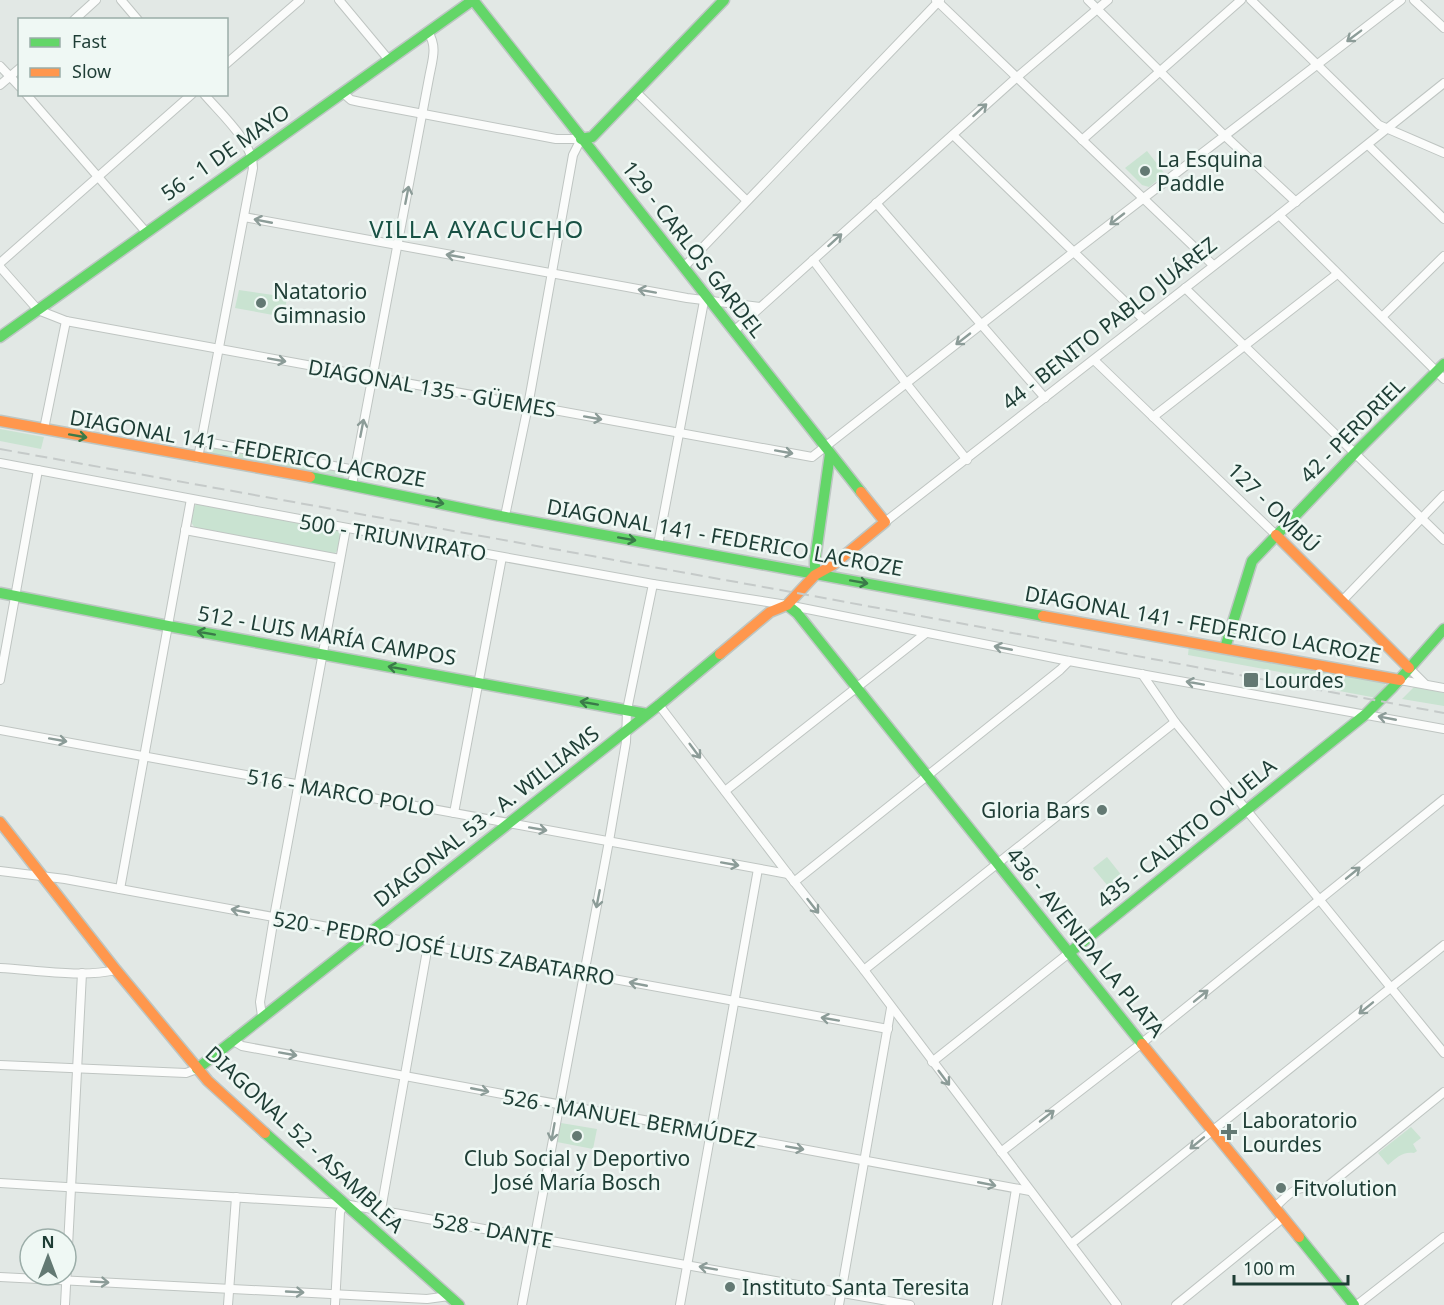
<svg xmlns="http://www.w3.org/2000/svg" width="1444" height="1305" viewBox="0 0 1444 1305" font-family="'Noto Sans',sans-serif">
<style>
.green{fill:#c9e3d1}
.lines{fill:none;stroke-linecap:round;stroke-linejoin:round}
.street-casing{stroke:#bfc5c2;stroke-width:10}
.fast-casing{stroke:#bdc6c3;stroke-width:13}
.slow-casing{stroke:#bdc6c3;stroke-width:13}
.street{stroke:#fbfcfb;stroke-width:8}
.fast{stroke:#63d668;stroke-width:10}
.slow{stroke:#ff974d;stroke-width:10}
.rail{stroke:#c5cac9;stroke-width:2;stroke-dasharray:12 6;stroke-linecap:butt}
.oneway{stroke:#8c9c98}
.oneway2{stroke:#3a7a49}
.poi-dot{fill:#637973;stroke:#eff8f4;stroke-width:2}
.labels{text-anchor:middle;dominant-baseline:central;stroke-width:5;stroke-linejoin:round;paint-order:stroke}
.street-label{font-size:21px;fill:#1e3d35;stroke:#eff8f4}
.poi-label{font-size:21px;fill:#1e3d35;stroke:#eff8f4;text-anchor:start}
.quarter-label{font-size:24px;letter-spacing:1.5px;fill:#185144;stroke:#eff8f4}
</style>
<rect width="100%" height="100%" fill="#e2e8e5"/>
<g class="green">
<polygon points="1147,151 1165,174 1149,187 1142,185 1125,168"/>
<polygon points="239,290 287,297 284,317 235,308"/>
<polygon points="0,429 44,437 41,449 0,441"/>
<polygon points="213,448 343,471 344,480 211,458 210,452"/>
<path d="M 197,503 L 337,528 C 342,535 340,550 333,555 L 195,528 L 191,522 L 194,507 Z"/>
<polygon points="1189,645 1384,681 1386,687 1377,698 1323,688 1323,680 1188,655"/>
<polygon points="1414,687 1444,693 1444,706 1402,699"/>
<polygon points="1107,857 1130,886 1117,897 1093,868"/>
<polygon points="561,1123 597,1129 593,1149 557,1142"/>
<path d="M 1411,1127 L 1421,1138 L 1413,1144 L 1417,1151 L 1414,1153 C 1403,1151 1396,1158 1388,1165 L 1378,1153 Z"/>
</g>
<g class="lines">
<g class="street-casing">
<g id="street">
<polyline points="121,0 138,20"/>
<polyline points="339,0 389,60"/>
<polyline points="936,0 1213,265"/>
<polyline points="1088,0 1224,135 1296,202"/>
<polyline points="1251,0 1379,125 1444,153"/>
<polyline points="1414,0 1444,28"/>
<polyline points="74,20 96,0"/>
<polyline points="226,64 300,0"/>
<polyline points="0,66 20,87"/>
<polyline points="0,85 20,68"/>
<polyline points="636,92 746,200"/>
<polyline points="343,93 351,100 360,102 556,139 581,139"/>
<polyline points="26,94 146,232"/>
<polyline points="953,135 1144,320"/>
<polyline points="1082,140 1241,0"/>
<polyline points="1368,145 1444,219"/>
<polyline points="876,203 1045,398"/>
<polyline points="1279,215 1444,379"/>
<polyline points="244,217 687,298 760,307"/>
<polyline points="813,260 906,383 967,460"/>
<polyline points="0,263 192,94"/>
<polyline points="0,267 38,310 66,321 812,457 1075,251 1401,0"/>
<polyline points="684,267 940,0"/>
<polyline points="1185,288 1444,540"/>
<polyline points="1382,317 1444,256"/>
<polyline points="734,331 1016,78 1108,0"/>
<polyline points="1094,360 1276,535"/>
<polyline points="1153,417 1337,274"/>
<polyline points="44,429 66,321"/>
<polyline points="201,441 355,470"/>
<path d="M 198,458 L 253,168 C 253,142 221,114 204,94"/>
<polyline points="0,463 487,554 653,584 787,605 1069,661 1444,729"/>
<path d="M 352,485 L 429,78 C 432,61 438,47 428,32"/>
<polyline points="505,516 528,406 573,155 581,139"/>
<polyline points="885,522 1279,215 1444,83"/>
<polyline points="185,530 340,559"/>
<polyline points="658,545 704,301"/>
<polyline points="1343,600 1444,495"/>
<polyline points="1409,668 1425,684"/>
<polyline points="1142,674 1175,722 1444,1053"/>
<polyline points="0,680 38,470"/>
<polyline points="1400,680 1444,688"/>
<polyline points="659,705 788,874 864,970 1117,1305"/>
<polyline points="0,730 788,874"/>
<polyline points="725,791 926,633"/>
<polyline points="454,813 502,557"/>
<polyline points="0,871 65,879 888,1029"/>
<polyline points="794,882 1060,670 1069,661"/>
<polyline points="120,889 191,499"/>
<path d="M 0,968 C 36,970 81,978 116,970"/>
<polyline points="864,970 1175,722"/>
<polyline points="262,1016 260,1002 274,917 346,528"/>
<polyline points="232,1040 242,1046 1030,1191"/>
<polyline points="932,1062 1069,953"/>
<polyline points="0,1065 186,1073 197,1069"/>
<polyline points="1001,1152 1142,1043 1444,799"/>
<polyline points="0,1183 344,1204 910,1305"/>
<path d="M 1275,1207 C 1283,1200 1293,1188 1304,1188 C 1312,1188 1317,1192 1324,1189 L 1444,1092"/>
<polyline points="381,1210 428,945"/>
<polyline points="1071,1244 1444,945"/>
<polyline points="0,1277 427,1299 449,1296"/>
<polyline points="65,1305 82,973"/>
<polyline points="228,1305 236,1197"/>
<polyline points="335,1305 340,1212 344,1204"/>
<polyline points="522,1305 609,841 626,742 627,710 653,584"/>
<polyline points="680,1305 758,869"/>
<polyline points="839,1305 891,1008"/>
<polyline points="997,1305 1016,1189"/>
<polyline points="1176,1305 1283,1218"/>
<polyline points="1357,1305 1444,1237"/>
</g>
</g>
<g class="fast-casing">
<g id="fast">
<polyline points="473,0 861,492"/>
<polyline points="581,139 592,137 724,0"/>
<polyline points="0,337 473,0"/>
<polyline points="310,477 495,515 1043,616"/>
<polyline points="815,575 815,560 830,454"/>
<polyline points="0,593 168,626 647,714"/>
<polyline points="787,605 797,613 1142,1044"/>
<polyline points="1225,648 1252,561 1355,453 1444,364"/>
<polyline points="1069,953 1366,714 1392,688 1444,629"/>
<polyline points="197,1069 659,705 720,654"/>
<polyline points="265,1133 459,1305"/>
<polyline points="1299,1237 1354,1305"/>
</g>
</g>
<g class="slow-casing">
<g id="slow">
<polyline points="0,421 310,477"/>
<polyline points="1276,535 1409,668"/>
<polyline points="1043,616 1400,680"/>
<polyline points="720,654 770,612 787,605 815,575 833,565 885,522 861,492"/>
<polyline points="0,822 116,970 208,1081 265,1133"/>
<polyline points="1142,1044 1299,1237"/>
</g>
</g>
<use href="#street" class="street"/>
<use href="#fast" class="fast"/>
<use href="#slow" class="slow"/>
<polyline class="rail" points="0,449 797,593 1444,713"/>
</g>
<defs><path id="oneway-shaft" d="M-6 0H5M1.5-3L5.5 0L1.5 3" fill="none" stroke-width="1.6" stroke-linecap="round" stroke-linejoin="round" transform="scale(1.5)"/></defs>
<g class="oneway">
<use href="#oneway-shaft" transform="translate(1354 36) rotate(143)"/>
<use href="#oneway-shaft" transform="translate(980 110) rotate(-42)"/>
<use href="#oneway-shaft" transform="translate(407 195) rotate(-79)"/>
<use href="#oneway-shaft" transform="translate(1117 219) rotate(142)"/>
<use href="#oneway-shaft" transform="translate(263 221) rotate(-169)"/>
<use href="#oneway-shaft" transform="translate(835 240) rotate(-42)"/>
<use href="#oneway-shaft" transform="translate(455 256) rotate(-170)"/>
<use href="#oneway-shaft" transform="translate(647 291) rotate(-170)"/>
<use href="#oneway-shaft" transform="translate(963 339) rotate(142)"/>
<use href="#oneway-shaft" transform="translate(277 360) rotate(10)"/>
<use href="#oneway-shaft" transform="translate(593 418) rotate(10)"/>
<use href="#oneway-shaft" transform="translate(362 428) rotate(-79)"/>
<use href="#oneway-shaft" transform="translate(784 452) rotate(10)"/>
<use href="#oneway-shaft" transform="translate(1003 648) rotate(-169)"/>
<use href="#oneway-shaft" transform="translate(1195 683) rotate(-170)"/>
<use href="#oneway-shaft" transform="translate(1387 718) rotate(-169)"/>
<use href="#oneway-shaft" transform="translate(58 740) rotate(10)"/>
<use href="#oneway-shaft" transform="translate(695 751) rotate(53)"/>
<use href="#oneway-shaft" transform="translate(538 829) rotate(10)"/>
<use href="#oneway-shaft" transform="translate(730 864) rotate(10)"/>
<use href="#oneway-shaft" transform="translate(1353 873) rotate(-39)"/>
<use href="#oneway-shaft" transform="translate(598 899) rotate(101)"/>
<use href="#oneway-shaft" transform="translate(813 906) rotate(52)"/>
<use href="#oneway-shaft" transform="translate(240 911) rotate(-169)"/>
<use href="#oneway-shaft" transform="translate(638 984) rotate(-169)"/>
<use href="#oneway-shaft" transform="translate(1201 996) rotate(-39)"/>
<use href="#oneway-shaft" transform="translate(1366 1008) rotate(141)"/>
<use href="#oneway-shaft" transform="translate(830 1019) rotate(-170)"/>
<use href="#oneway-shaft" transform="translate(288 1054) rotate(10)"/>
<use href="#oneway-shaft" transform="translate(944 1078) rotate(53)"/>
<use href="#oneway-shaft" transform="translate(480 1090) rotate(11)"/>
<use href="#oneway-shaft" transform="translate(1047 1116) rotate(-38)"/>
<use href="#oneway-shaft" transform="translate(553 1132) rotate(100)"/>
<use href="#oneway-shaft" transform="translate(1197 1143) rotate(141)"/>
<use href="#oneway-shaft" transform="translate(795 1148) rotate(10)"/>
<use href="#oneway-shaft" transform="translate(987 1184) rotate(11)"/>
<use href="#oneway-shaft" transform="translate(708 1268) rotate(-170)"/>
<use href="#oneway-shaft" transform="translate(100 1282) rotate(3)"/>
<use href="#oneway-shaft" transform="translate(295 1292) rotate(3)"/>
</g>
<g class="oneway2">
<use href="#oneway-shaft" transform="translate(78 436) rotate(10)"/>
<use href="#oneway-shaft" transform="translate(435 502) rotate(11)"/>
<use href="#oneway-shaft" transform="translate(627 539) rotate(10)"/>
<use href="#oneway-shaft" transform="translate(859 582) rotate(10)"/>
<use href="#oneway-shaft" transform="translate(206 633) rotate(-170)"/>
<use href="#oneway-shaft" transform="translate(397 668) rotate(-170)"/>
<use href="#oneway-shaft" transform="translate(589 703) rotate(-170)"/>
</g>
<g class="poi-dot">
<circle cx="1145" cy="171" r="6"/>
<circle cx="261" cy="303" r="6"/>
<rect x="1243" y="672" width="16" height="16" rx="3"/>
<circle cx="1102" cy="810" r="6"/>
<path d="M1226 1123h6v6h6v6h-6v6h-6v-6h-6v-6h6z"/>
<circle cx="577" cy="1136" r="6"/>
<circle cx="1281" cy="1188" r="6"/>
<circle cx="730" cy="1287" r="6"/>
</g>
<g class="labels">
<g class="street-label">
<text transform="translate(225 152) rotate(-35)">56 - 1 DE MAYO</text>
<text transform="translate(694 249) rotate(52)">129 - CARLOS GARDEL</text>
<text transform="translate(1109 323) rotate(-38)">44 - BENITO PABLO JUÁREZ</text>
<text transform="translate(432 388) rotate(10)">DIAGONAL 135 - GÜEMES</text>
<text transform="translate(1352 430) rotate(-45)">42 - PERDRIEL</text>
<text transform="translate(248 448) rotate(10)">DIAGONAL 141 - FEDERICO LACROZE</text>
<text transform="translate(1274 507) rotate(44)">127 - OMBÚ</text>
<text transform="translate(393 537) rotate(10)">500 - TRIUNVIRATO</text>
<text transform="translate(725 537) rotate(10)">DIAGONAL 141 - FEDERICO LACROZE</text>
<text transform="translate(1203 624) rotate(10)">DIAGONAL 141 - FEDERICO LACROZE</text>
<text transform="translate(327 635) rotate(10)">512 - LUIS MARÍA CAMPOS</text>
<text transform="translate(341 792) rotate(10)">516 - MARCO POLO</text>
<text transform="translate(486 816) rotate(-38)">DIAGONAL 53 - A. WILLIAMS</text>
<text transform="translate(1186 833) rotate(-39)">435 - CALIXTO OYUELA</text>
<text transform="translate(1086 942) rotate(51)">436 - AVENIDA LA PLATA</text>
<text transform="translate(444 948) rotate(10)">520 - PEDRO JOSÉ LUIS ZABATARRO</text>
<text transform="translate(630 1118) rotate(10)">526 - MANUEL BERMÚDEZ</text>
<text transform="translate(305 1139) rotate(43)">DIAGONAL 52 - ASAMBLEA</text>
<text transform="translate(493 1230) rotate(10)">528 - DANTE</text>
</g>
<g class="poi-label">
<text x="1157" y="159">La Esquina<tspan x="1157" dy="24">Paddle</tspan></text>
<text x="273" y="291">Natatorio<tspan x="273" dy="24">Gimnasio</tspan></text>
<text x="1264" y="680">Lourdes</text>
<text x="1090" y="810" text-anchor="end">Gloria Bars</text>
<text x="1242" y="1120">Laboratorio<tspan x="1242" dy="24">Lourdes</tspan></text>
<text x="577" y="1158" text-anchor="middle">Club Social y Deportivo<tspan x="577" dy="24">José María Bosch</tspan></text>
<text x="1293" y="1188">Fitvolution</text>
<text x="742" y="1287">Instituto Santa Teresita</text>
</g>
<g class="quarter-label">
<text x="477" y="228">VILLA AYACUCHO</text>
</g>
</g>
<rect x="18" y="18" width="210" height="78" fill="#eff8f4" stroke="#9bada8" stroke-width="1.5"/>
<rect x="30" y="38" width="30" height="9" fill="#63d668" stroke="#9bada8" stroke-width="1.5"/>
<text x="72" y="48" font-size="18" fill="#1e3d35">Fast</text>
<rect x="30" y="68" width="30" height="9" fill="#ff974d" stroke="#9bada8" stroke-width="1.5"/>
<text x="72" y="78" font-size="18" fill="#1e3d35">Slow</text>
<g transform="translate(48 1257)"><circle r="28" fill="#eff8f4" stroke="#9bada8" stroke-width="1.5"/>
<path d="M0-4.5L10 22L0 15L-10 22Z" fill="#637973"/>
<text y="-9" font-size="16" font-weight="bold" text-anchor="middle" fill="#1e3d35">N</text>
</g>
<path d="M1234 1275v9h114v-9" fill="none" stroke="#1e3d35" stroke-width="3"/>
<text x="1243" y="1275" font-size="18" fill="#1e3d35" stroke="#eff8f4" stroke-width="4.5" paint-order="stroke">100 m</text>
</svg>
